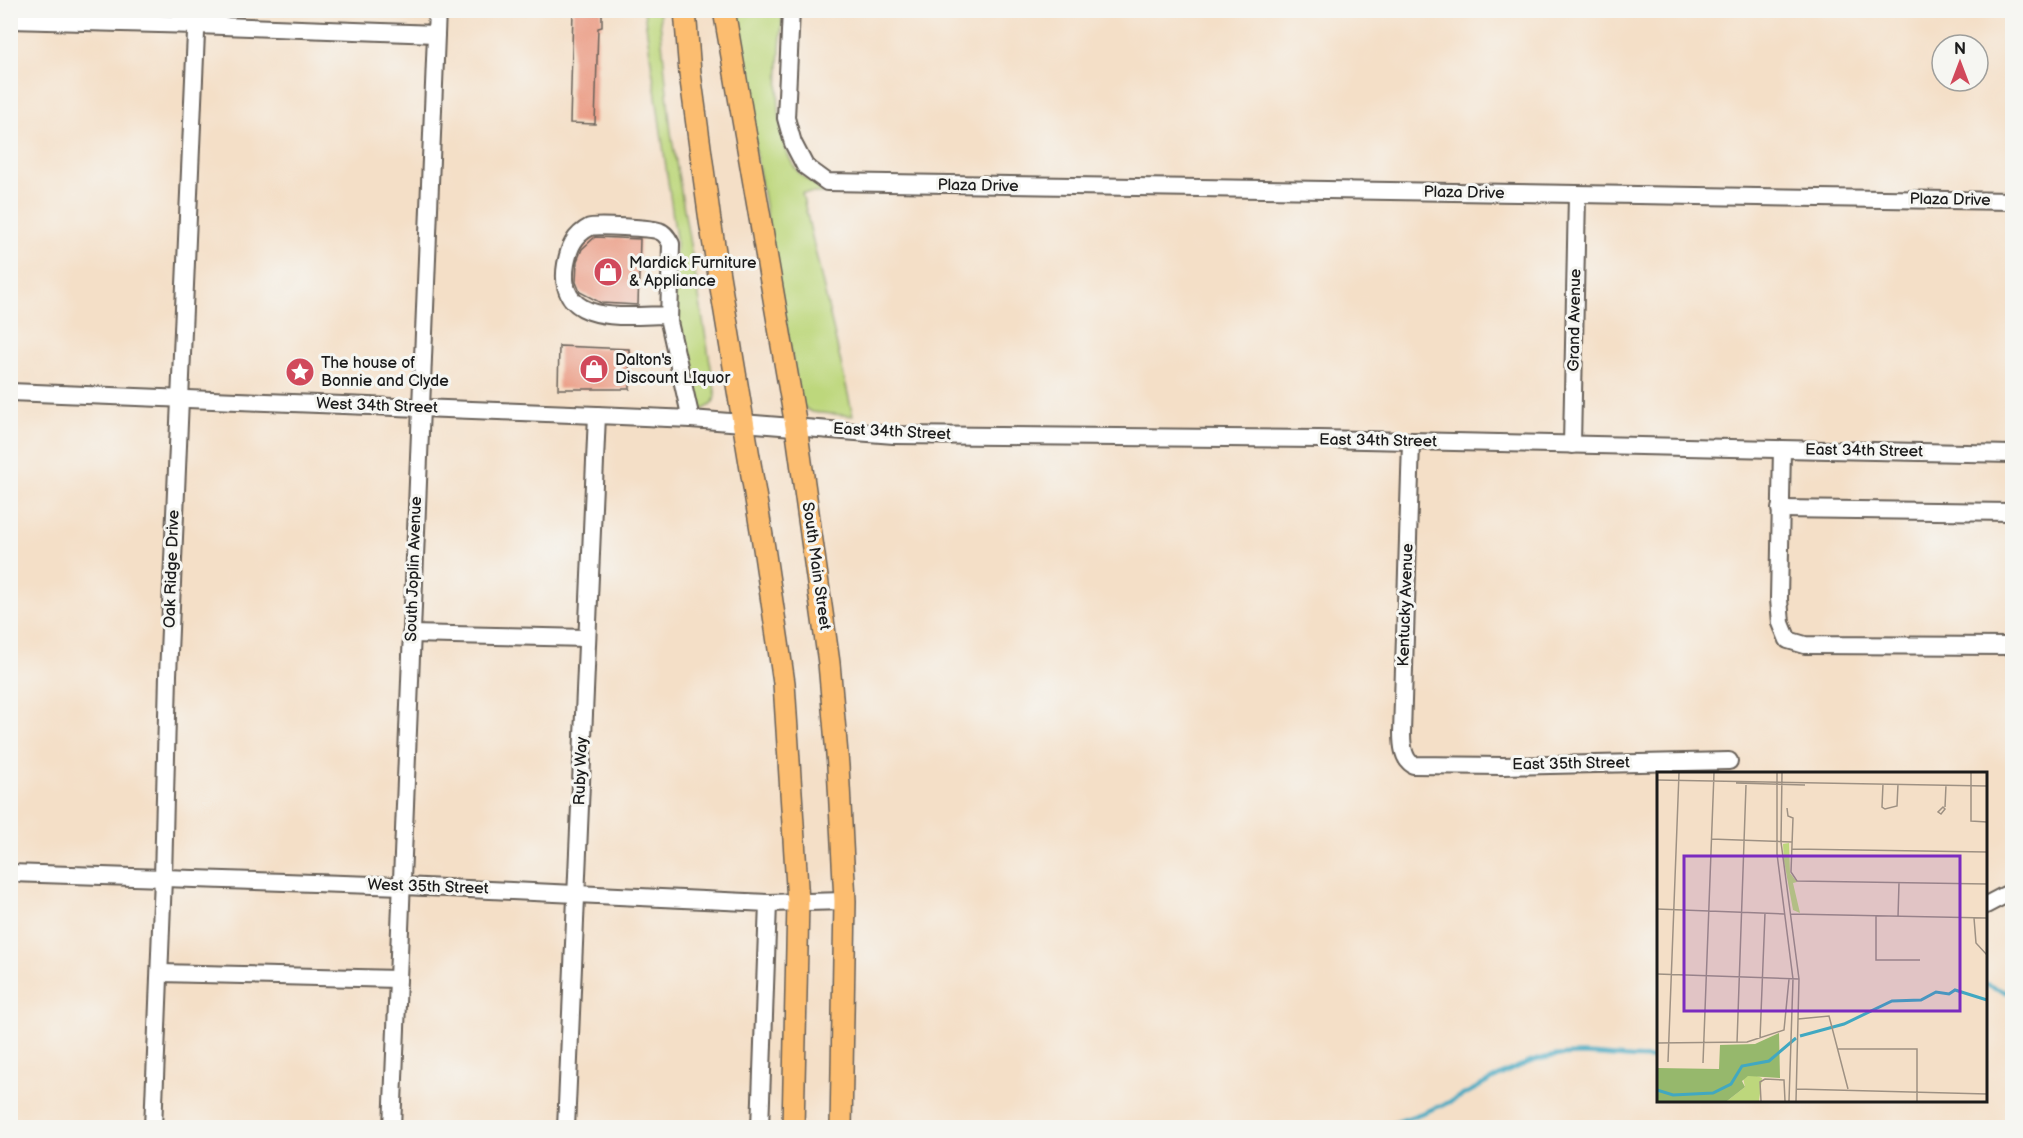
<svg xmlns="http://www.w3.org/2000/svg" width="2023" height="1138" viewBox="0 0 2023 1138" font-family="'Balsamiq Sans',sans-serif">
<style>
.green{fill:#bdd77c;stroke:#6c7a4c;stroke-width:1.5}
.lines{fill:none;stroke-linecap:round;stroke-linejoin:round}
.stream{stroke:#41a8c1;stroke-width:4.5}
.building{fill:#eb9f88}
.minor-casing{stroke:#686058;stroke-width:20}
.major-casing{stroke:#686058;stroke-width:24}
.minor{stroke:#fff;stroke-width:16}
.major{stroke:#fcbd6f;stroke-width:21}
.labels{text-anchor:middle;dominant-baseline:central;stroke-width:6;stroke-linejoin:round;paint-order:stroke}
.street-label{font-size:16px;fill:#1c1c1c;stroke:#f6f6f2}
.poi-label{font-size:16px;fill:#1c1c1c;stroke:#f6f6f2;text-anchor:start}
.inset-river{fill:none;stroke:#41a8c1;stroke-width:3}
.inset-road{fill:none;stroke:#9e9183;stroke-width:1.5}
.view{fill:#7b2cbf;fill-opacity:0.15;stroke:#7b2cbf;stroke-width:3}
.inset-edge{fill:none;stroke:#1c1c1c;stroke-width:3}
</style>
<rect width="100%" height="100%" fill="#f6f6f2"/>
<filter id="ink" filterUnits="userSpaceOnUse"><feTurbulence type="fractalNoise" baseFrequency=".0167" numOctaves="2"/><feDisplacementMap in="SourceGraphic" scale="12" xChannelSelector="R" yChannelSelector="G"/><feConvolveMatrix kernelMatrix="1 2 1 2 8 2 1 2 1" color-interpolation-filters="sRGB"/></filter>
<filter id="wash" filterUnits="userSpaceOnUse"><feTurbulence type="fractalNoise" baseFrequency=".008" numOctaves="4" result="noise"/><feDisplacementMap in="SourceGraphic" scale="24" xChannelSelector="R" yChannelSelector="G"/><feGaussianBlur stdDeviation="1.35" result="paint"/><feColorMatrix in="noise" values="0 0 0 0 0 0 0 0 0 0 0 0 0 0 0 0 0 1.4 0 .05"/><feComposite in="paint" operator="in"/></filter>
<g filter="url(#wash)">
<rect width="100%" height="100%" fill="#f4dfc7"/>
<g class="green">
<path d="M 644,11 L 659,11 L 671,133 L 715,391 C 716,405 709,407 696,412 L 674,317 L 676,238 Z"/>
<path d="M 731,11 L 783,11 C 780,53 768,141 800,174 C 808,181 818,187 827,193 L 802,193 L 853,416 L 811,412 L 800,405 Z"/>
</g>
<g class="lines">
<g class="stream">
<polyline points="1986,984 2005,992 2012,992"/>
<path d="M 1381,1128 C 1402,1120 1424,1113 1445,1104 C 1483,1087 1512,1063 1554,1056 C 1589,1051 1623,1060 1658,1058"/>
</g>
</g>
<g id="blocks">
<g class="building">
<polygon points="573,10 602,10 602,27 598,28 595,124 570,123"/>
<polygon points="595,237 640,239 638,305 601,303 580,292 576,282 577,261 582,249"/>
<polygon points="559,346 629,349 630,389 558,389"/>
</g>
</g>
</g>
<g filter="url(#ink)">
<use href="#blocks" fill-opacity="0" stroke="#686058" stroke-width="1.5"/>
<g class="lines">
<g class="minor-casing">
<g id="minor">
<polyline points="791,10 786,118 793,143 805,166 827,182 2012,201"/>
<polyline points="10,20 196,25 436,34"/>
<path d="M 669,315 C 629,315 555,328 566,264 C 569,248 574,235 590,227 C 594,225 653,228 659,231 C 665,233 668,238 671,244 L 669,322 L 691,419"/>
<polyline points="10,392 597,415 691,419 894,435 1319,439 2012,454"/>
<path d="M 1411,442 L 1402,733 C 1402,745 1403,759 1413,765 L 1503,766 L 1729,761"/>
<polyline points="1572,445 1577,195"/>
<polyline points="1782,449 1779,599 1781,623 1788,640 1805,645 2012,646"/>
<polyline points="1780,509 2012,512"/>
<polyline points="411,634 587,638"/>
<polyline points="10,873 403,886 768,903 845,901"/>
<polyline points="1986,905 2005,895 2012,895"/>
<polyline points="160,973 398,979"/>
<polyline points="153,1128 163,878 168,675 197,10"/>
<polyline points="392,1128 437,10"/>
<polyline points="566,1128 597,415"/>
<polyline points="760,1128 768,903"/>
</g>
</g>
<g class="major-casing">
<g id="major">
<polyline points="685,10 690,73 710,221 764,548 784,683 798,902 793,1128"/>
<polyline points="724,10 796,426 829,663 838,766 845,901 841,1128"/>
</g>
</g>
<use href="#minor" class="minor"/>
<use href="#major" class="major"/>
</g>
</g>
<defs>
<g id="shop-disc" transform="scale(1.5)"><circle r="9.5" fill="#d1495b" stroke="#f6f6f2"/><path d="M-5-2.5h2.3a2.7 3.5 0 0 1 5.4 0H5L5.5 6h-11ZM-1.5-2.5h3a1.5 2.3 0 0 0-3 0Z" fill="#fff"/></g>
<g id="sight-disc" transform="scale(1.5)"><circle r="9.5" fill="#d1495b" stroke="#f6f6f2"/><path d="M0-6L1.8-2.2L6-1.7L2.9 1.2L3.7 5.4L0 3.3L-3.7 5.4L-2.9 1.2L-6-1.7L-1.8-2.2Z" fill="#fff"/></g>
</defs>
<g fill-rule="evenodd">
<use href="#shop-disc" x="608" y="272"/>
<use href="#shop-disc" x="594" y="369"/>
<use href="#sight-disc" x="300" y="372"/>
</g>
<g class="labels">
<g class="street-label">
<text transform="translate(978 186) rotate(1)">Plaza Drive</text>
<text transform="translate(1464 193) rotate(1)">Plaza Drive</text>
<text transform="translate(1950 200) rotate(1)">Plaza Drive</text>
<text transform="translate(1575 320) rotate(-89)">Grand Avenue</text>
<text transform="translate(377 406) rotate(2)">West 34th Street</text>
<text transform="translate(892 432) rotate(3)">East 34th Street</text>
<text transform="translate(1378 441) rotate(1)">East 34th Street</text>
<text transform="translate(1864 451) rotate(1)">East 34th Street</text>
<text transform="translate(816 566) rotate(82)">South Main Street</text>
<text transform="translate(172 569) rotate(-88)">Oak Ridge Drive</text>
<text transform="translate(414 569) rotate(-88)">South Joplin Avenue</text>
<text transform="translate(1406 605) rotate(-88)">Kentucky Avenue</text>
<text transform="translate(1571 764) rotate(-1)">East 35th Street</text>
<text transform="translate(581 771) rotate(-88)">Ruby Way</text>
<text transform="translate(428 887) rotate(2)">West 35th Street</text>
</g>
<g class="poi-label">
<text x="629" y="263">Mardick Furniture<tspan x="629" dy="18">&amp; Appliance</tspan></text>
<text x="615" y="360">Dalton's<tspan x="615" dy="18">Discount LIquor</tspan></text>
<text x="321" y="363">The house of<tspan x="321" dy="18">Bonnie and Clyde</tspan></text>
</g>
</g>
<g transform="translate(1657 772)">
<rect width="330" height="330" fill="#f4dfc7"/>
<path d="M 132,71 L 133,101 L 140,110 L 136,111 L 143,141 L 136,138 L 127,89 L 126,72 ZM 95,302 L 105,306 L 102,329 L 70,329 L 88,315 L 86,306 Z" fill="#bdd77c"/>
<path d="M 122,261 L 123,306 L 91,304 L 85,309 L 88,315 L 70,329 L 0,329 L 0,296 L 62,297 L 63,273 L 98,272 Z" fill="#96b86c"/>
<path class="inset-river" d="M 143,264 L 187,252 L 235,229 L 264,228 L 279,220 L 292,222 L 298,218 L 330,228M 0,318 L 16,323 L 56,321 L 74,312 L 85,294 L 112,289 L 139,266"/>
<path class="inset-road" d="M 120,1 L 120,82 L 136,207 L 132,329M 125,1 L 124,70 L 142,207 L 139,329M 314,1 L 314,49 L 330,50M 0,8 L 330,14M 79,11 L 148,13M 226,12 L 225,35 L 228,37 L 240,34 L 241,12M 286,35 L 288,37 L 284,42 L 281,40 ZM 288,35 L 289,13M 130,36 L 131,44 L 136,46 L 134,100 L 140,109 L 330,112M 54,67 L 135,70M 135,77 L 330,80M 0,137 L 127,142M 134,142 L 330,146M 219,144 L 219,188 L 263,188M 241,145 L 242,111M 317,146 L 319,171 L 330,183M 0,202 L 142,207M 141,247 L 172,244 L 191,317M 103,267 L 108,141M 0,271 L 90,270 L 127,258 L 132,207M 80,271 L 89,13M 181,277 L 260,277 L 260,329M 11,290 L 22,1M 46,291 L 57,1M 139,317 L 330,322M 104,329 L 103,310 L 108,307 L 127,308 L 128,329"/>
<path class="view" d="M 27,84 L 303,84 L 303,239 L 27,239 Z"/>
<rect width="330" height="330" class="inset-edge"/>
</g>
<rect width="2023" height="1138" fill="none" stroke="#f6f6f2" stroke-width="36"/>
<g transform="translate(1960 63)"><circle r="28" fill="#f6f6f2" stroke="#9f9f9c" stroke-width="1.5"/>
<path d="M0-4.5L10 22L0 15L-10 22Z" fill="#d1495b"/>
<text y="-9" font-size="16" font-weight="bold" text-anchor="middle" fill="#1c1c1c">N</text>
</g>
</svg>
